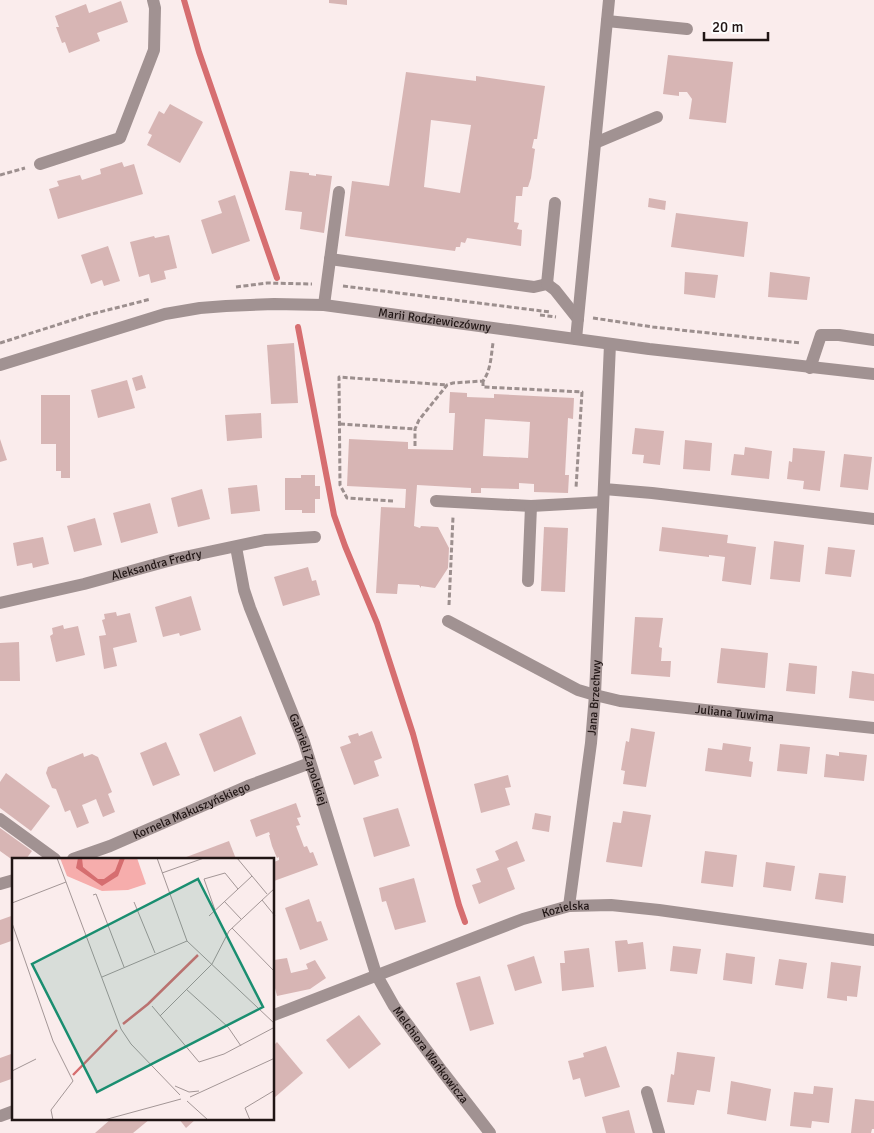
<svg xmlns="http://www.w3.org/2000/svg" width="874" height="1133" viewBox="0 0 874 1133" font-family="Signika,sans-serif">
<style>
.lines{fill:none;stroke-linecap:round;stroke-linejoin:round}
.stream{stroke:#d66e70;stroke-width:6}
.building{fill:#d7b5b4;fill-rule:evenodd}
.path{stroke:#9c8f8e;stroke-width:3;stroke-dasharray:5 2.5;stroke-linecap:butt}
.service{stroke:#a19292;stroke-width:12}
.minor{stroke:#a19292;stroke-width:12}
.tertiary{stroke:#a19292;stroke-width:12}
.labels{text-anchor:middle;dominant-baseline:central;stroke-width:4;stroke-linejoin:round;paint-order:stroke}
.street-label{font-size:12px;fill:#201514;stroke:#fdfdfd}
.inset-river{fill:none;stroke:#d66e70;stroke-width:2.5}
.inset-road{fill:none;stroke:#a39696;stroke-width:1}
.view{fill:#1a8e70;fill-opacity:0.15;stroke:#1a8e70;stroke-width:2.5}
.inset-edge{fill:none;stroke:#201514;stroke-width:2.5}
</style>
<rect width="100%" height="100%" fill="#faecec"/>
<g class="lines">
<g class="stream">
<polyline points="184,0 199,52 277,278"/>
<polyline points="298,327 334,515 345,546 377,623 413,734 459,905 465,922"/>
</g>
</g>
<g class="building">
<polygon points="329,0 347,0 347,5 329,3"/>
<polygon points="121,1 128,22 97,33 100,41 69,53 65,42 62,43 56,27 59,27 55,16 86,4 89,13"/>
<polygon points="668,55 733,62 726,123 689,119 692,99 687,92 679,92 679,96 663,94"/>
<path d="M 406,72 L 476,81 L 476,76 L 545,86 L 537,139 L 534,139 L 532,148 L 535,149 L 531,178 L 528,187 L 523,187 L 522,196 L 516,196 L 514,222 L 519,223 L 517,229 L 522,230 L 521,246 L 467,238 L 465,243 L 461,242 L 460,247 L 456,247 L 455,251 L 345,236 L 352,181 L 389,186 ZM 431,120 L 471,125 L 460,193 L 424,187 Z"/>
<polygon points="170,104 203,122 180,163 147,145 152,135 148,133 159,111 164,114"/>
<polygon points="122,162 124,167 134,164 143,194 58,219 49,189 59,186 57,181 80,175 82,180 101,174 100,169"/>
<polygon points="290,171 309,173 309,175 316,176 316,174 332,176 324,233 300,229 302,212 285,210"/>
<polygon points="235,195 250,241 212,254 201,220 222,213 218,201"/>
<polygon points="649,198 666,201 665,210 648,207"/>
<polygon points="676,213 748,222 744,257 671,247"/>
<polygon points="169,235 177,268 164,271 166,279 151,283 149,274 139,277 130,242 154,236 155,238"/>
<polygon points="108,246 120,281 104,286 102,280 91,284 81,255"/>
<polygon points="685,272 718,275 715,298 684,294"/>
<polygon points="770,272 810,277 807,300 768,297"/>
<polygon points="294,343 298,403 271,404 267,345"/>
<polygon points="142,375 146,388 136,391 132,378"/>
<polygon points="127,380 135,408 98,418 91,390"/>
<path d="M 450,392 L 467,393 L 467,397 L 494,398 L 494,394 L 574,398 L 573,419 L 568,418 L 565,475 L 569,475 L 568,493 L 534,492 L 534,484 L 519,483 L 519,489 L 481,488 L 481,493 L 471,493 L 471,488 L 417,485 L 414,526 L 420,528 L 421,526 L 438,527 L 449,548 L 448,568 L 435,588 L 421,586 L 421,588 L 419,585 L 398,584 L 397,594 L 376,593 L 381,507 L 405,508 L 406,489 L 347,486 L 349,439 L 408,442 L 408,449 L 453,450 L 455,413 L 449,413 ZM 485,419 L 530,422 L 528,458 L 483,456 Z"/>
<polygon points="41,395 70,395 70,478 61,478 61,471 56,471 56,444 41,444"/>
<polygon points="261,413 262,438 227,441 225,415"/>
<polygon points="635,428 664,431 660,465 643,463 644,455 632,454"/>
<polygon points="0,439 7,460 0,462"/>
<polygon points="685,440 712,443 710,471 683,469"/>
<polygon points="745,447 772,451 769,479 731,475 734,454 744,455"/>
<polygon points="793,448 825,451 820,491 803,489 804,481 787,479 789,461 792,462"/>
<polygon points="844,454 872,457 868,490 840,487"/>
<polygon points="301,475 315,475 315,486 320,486 320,499 315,499 315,513 302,513 302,510 285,510 285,478 301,478"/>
<polygon points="257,485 260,511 231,514 228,488"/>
<polygon points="202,489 210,519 178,527 171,498"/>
<polygon points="150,503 158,533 121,543 113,513"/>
<polygon points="95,518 102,545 74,552 67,526"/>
<polygon points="544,527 568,528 565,592 541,591"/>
<polygon points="662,527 728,535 727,543 756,547 751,585 722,581 725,557 709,555 709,557 659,551"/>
<polygon points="43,537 49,564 33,568 32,563 17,566 13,543"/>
<polygon points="774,541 804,545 800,582 770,579"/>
<polygon points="828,547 855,550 851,577 825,574"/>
<polygon points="308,567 312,581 316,580 320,595 283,606 274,577"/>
<polygon points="191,596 201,630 180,636 179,633 163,637 155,607"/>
<polygon points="116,612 117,616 130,613 137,642 113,648 117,666 104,669 99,636 106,635 102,620 105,619 104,614"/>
<polygon points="635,617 663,618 659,647 662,648 661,661 671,661 670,677 631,674"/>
<polygon points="63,625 64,629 78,626 85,655 56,662 50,636 53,634 52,628"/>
<polygon points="19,642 20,681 0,681 0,643"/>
<polygon points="721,648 768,653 765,688 717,683"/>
<polygon points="789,663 817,666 815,694 786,691"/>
<polygon points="852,671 874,674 874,701 849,698"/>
<polygon points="241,716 256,754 214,772 199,734"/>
<polygon points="631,728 655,732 646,787 623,784 625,771 621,770 626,741 629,742"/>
<polygon points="372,731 382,758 374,761 379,776 354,785 340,747 351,743 348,736 358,733 359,736"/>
<polygon points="166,742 180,775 153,786 140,753"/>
<polygon points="723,743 751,747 749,761 753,762 751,777 705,771 708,748 722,750"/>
<polygon points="780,744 810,747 807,774 777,771"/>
<polygon points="839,752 867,755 864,781 824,777 826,754 839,756"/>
<polygon points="83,753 84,757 92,754 98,757 112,792 108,794 115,812 103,817 96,799 87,803 82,805 89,823 77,828 70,810 65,812 56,789 52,788 46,773 48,767"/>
<polygon points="6,773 50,806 31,831 0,808 0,782"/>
<polygon points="508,775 511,787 505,788 510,805 481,813 474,784"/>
<polygon points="296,803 301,817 297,818 300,825 296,826 304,847 307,846 310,853 313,852 318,865 274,881 274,862 279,860 279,857 277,858 272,846 269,835 270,835 269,832 256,837 250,820"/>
<polygon points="398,808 410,846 374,857 363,818"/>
<polygon points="623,811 651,815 642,867 606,862 613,822 621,823"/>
<polygon points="535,813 551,816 549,832 532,829"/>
<polygon points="0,828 32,851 26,859 14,859 14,861 0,851"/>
<polygon points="229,841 236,859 181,859"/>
<polygon points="517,841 525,861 507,868 515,889 479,904 472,885 481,882 476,869 499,860 495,851"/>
<polygon points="705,851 737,855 733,887 701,883"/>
<polygon points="766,862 795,866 791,891 763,887"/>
<polygon points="819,873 846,876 843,903 815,899"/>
<polygon points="414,878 426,922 395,930 386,901 382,902 379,888"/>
<polygon points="309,899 317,922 321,921 328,940 300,950 285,908"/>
<polygon points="14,915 14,940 0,945 0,920"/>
<polygon points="627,940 628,944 643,942 646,969 618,972 615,941"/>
<polygon points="673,946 701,949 697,974 670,971"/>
<polygon points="589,948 594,987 562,991 560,963 565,963 564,951"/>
<polygon points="726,953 755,957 752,984 723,980"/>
<polygon points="534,956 542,983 515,991 507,965"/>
<polygon points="287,958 291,973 308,969 306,964 315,960 326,978 310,989 277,996 274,984 274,960"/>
<polygon points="779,959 807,963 803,989 775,985"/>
<polygon points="831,962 861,966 857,997 847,996 847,1001 827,998"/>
<polygon points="480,976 494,1024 470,1031 456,983"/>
<polygon points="359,1015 381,1044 349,1069 326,1040"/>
<polygon points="277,1042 303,1073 274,1098 274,1045"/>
<polygon points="606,1046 620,1087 585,1097 580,1078 573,1080 568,1061 584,1057 583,1053"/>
<polygon points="677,1052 715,1057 710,1092 697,1090 694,1105 667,1102 671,1074 674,1075"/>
<polygon points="14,1053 14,1078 0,1083 0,1058"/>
<polygon points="731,1081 771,1089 766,1121 727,1114"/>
<polygon points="814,1086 833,1088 829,1123 812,1121 811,1128 790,1126 794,1092 813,1094"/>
<polygon points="855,1099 874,1101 874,1129 872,1129 871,1133 851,1133"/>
<polygon points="629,1110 635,1133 606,1133 602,1117"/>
<polygon points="111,1119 150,1119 133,1133 95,1133"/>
<polygon points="179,1119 196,1119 186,1128"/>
</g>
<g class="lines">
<g class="path">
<polyline points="0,175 25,168"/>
<polyline points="343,286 550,312"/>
<polyline points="236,287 267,283 312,284"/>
<polyline points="540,315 556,317"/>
<polyline points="593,318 653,327 801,343"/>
<polyline points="0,343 88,315 151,299"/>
<polyline points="483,381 483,387 582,392 576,488"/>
<polyline points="340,424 415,429"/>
<path d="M 415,446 L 415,429 L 419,420 L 447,385 L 453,383 L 483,381 C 491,370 491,356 493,343"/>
<polyline points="393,501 347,498 340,485 339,377 447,385"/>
<polyline points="449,605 453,517"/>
</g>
<g class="service">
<polyline points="607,21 687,29"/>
<polyline points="595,143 657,117"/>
<polyline points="40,164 120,138 154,50 155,8 153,0"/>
<polyline points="330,259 534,287 547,284 555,290 578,319"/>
<polyline points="547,284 555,203"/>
<polyline points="324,305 339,192"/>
<polyline points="576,339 609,0"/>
<polyline points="810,368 821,335 839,335 874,340"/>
<polyline points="436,501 531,506 603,502"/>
<polyline points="528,581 531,506"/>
<polyline points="448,621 578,690 595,695"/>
<polyline points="0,819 55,859"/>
</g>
<g class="minor">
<polyline points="604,489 652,493 874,519"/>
<path id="s1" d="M 236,547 L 244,590 L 250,608 L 304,742 L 376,974 L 394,1006 L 442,1071 L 490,1133"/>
<path id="s2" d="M 0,603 L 84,584 L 175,559 L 265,540 L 315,537"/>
<path id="s3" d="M 595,695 L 620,701 L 874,728"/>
<path id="s4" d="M 73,859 L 110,846 L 248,786 L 310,763"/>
<polyline points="0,884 14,880"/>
<path id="s5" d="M 569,906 L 591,743 L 595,695 L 610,344"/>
<path id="s6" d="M 274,1015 L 523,919 L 569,906 L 611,905 L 659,910 L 874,940"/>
<polyline points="647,1092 659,1133"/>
<polyline points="0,1116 14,1111"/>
</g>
<path class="tertiary" id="s7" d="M 0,365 L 165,314 L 200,308 L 226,306 L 274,304 L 324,305 L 649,349 L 874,374"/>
</g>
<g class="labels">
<g class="street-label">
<text stroke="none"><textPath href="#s7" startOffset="444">Marii Rodziewiczówny</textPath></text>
<text stroke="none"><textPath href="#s2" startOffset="161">Aleksandra Fredry</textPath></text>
<text stroke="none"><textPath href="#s5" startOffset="210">Jana Brzechwy</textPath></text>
<text stroke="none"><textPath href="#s3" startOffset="141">Juliana Tuwima</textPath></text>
<text stroke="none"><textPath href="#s1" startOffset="225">Gabrieli Zapolskiej</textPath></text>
<text stroke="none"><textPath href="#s4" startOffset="128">Kornela Makuszyńskiego</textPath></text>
<text stroke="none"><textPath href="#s6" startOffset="311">Kozielska</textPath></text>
<text stroke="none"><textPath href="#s1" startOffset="548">Melchiora Wańkowicza</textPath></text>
</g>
</g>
<g transform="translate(12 858)">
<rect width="262" height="262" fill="#faecec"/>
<path d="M 48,0 L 125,0 L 134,26 L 116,32 L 90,33 L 55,18 Z" fill="#f6adac"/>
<path d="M 66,0 L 70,0 L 71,9 L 86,21 L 92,21 L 103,13 L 108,0 L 113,0 L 106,18 L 90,28 L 64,10 Z" fill="#d66e70"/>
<path class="inset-river" d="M 111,166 L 136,146 L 186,97M 61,217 L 105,172"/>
<path class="inset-road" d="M 45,0 L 109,171 L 119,186 L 168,237M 145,0 L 175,83 L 263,166M 225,0 L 255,36M 150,15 L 192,0M 81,37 L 84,36 L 112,109M 250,42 L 263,58M 212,43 L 229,61M 122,44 L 143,95M 0,45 L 54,24M 203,52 L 192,21 L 213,15 L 226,31M 197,58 L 240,18M 0,65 L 41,183 L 61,223 L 39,252 L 41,262M 220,70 L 263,114M 90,119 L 175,83M 174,131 L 216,169 L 229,188M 140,148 L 187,204 L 212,196 L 263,169M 148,158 L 200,106 L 217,73 L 263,30M 0,213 L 24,201M 163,228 L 177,234 L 187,233M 178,239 L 263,200M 175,243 L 196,262M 92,262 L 169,241M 238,262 L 233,250 L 263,232"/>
<path class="view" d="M 186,21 L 251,149 L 85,234 L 20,106 Z"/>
<rect width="262" height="262" class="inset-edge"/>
</g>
<path d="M704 32v8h64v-8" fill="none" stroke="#201514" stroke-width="2.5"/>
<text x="712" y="32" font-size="15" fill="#201514" stroke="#fdfdfd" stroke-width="4" paint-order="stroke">20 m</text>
</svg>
